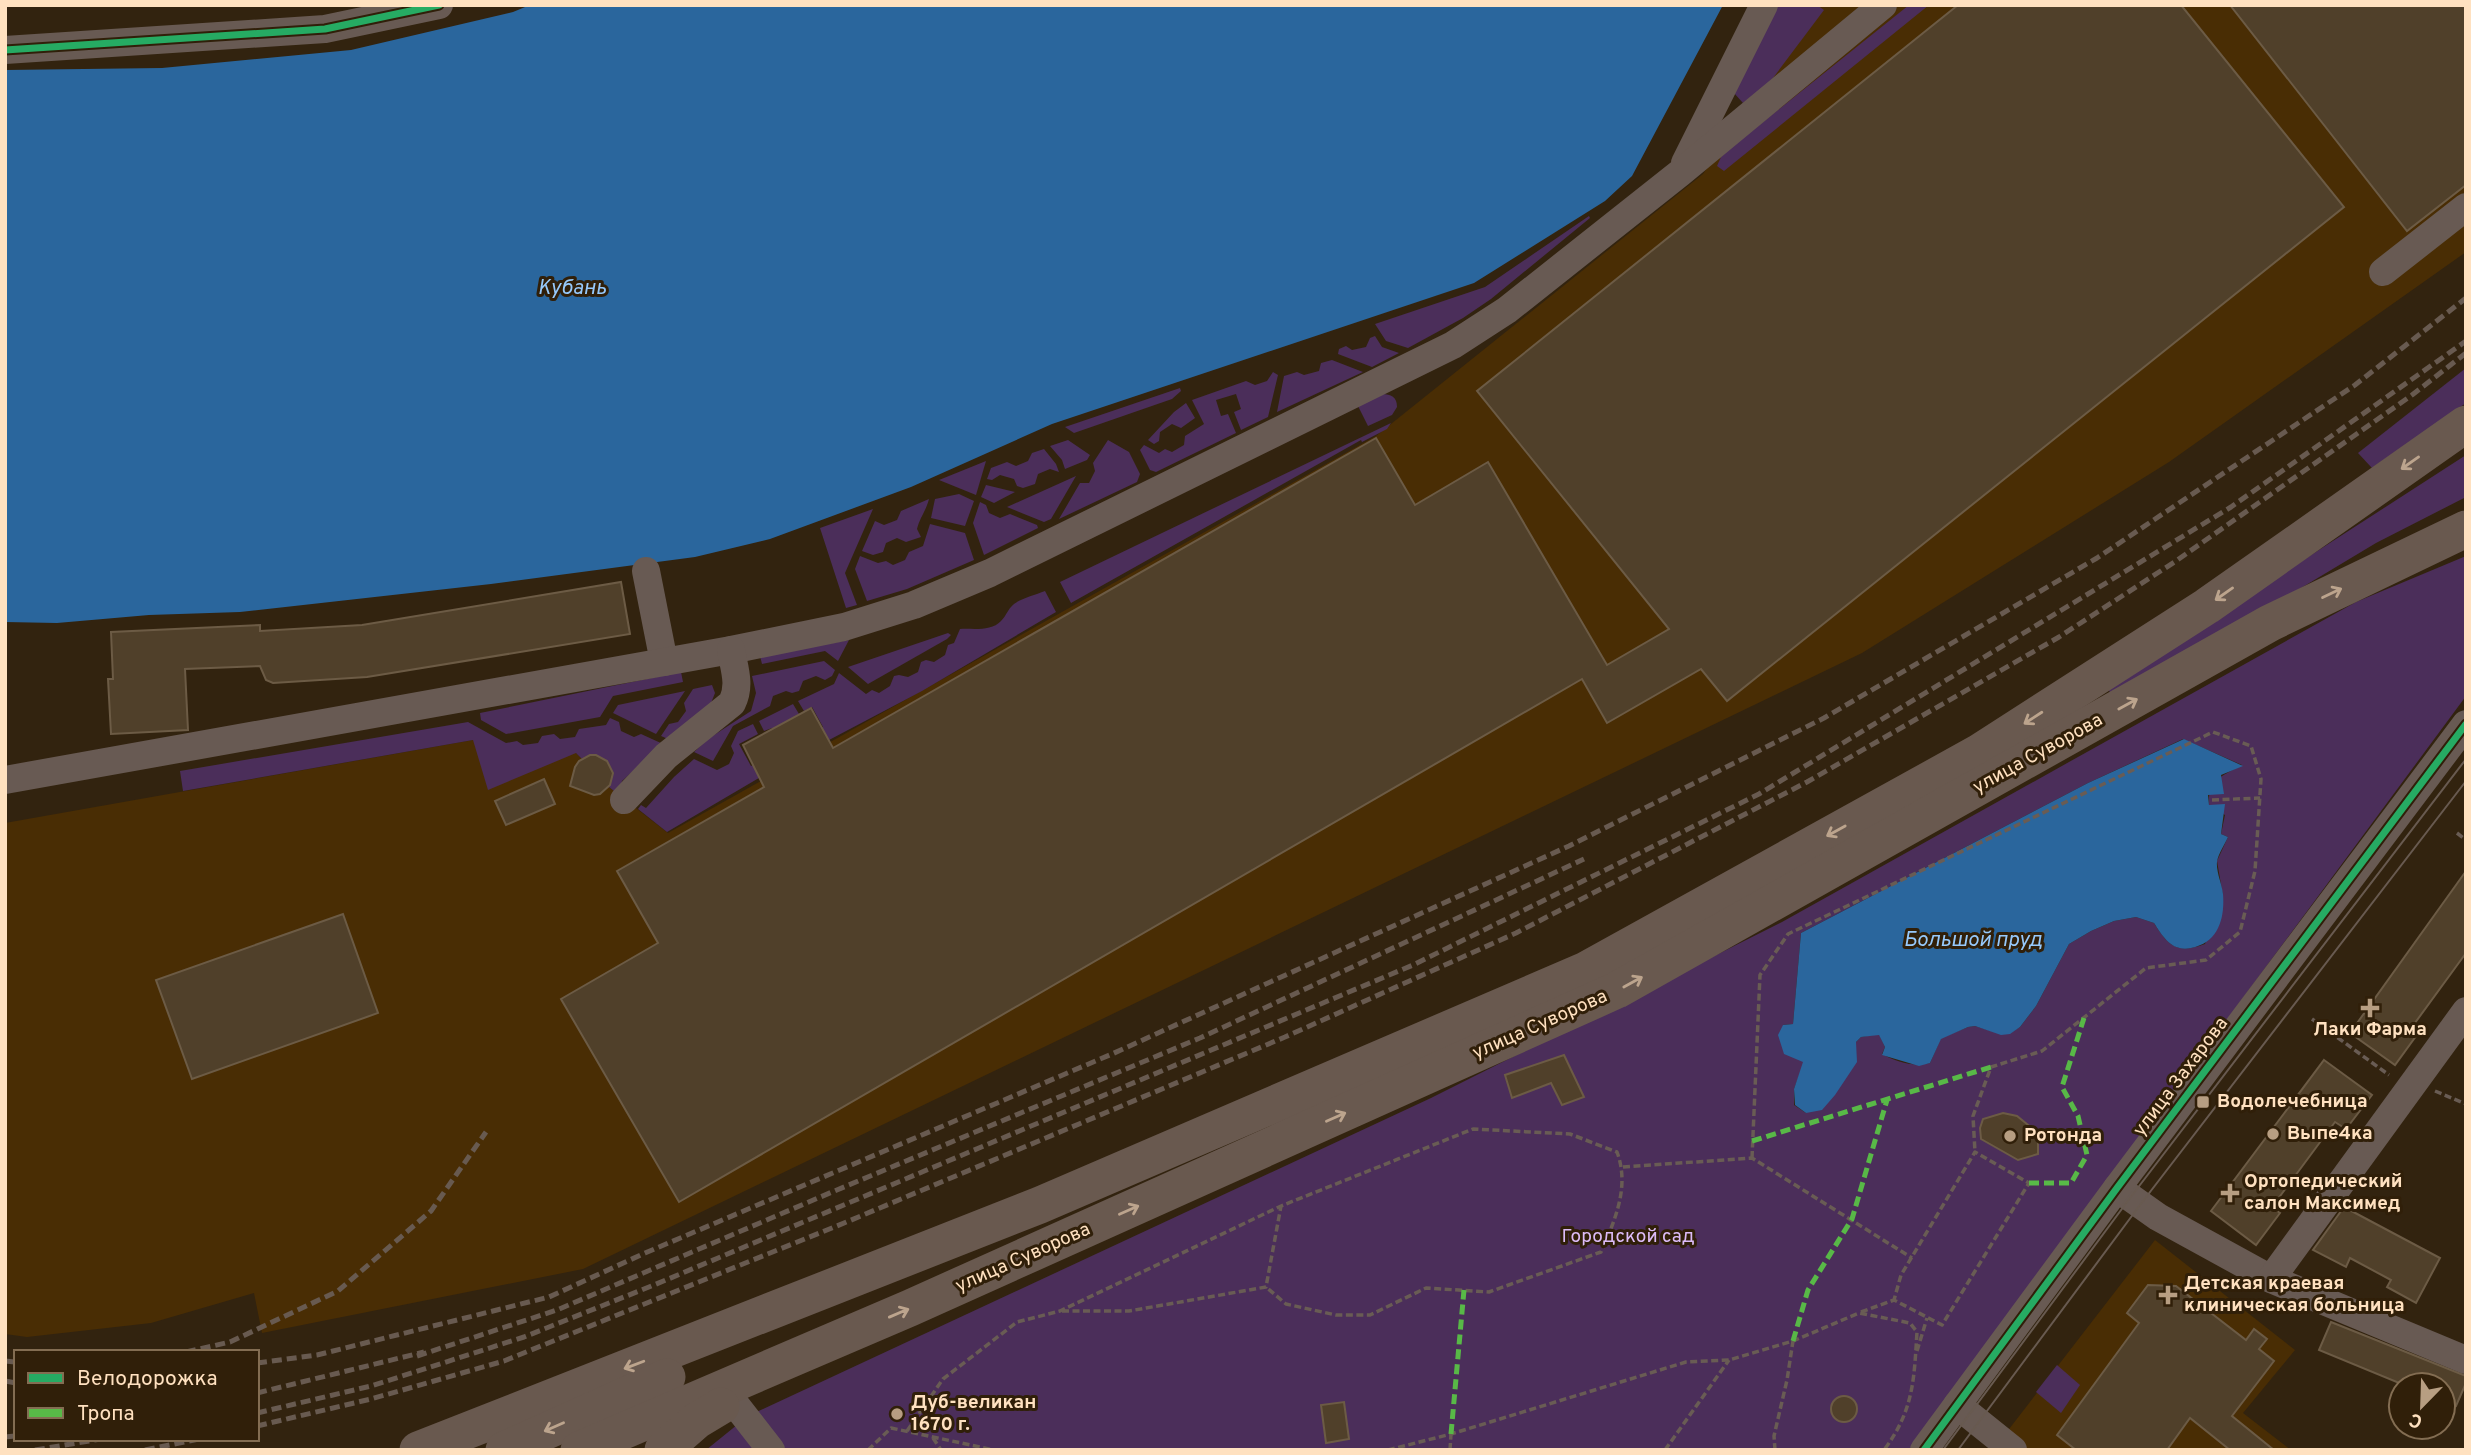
<svg xmlns="http://www.w3.org/2000/svg" width="2471" height="1455" viewBox="0 0 2471 1455" font-family="Overpass,sans-serif">
<style>
.built{fill:#492d04}
.green{fill:#4b2e5a;fill-rule:evenodd}
.water{fill:#2a669d}
.building{fill:#50402a;stroke:#6c5b45;stroke-width:2}
.lines{fill:none;stroke-linecap:round;stroke-linejoin:round}
.path{stroke:#695c54;stroke-width:3.5;stroke-dasharray:7 3.5;stroke-linecap:butt}
.minor{stroke:#685a53;stroke-width:28}
.major{stroke:#69594f;stroke-width:37}
.tram{stroke:#685a50;stroke-width:2}
.rail{stroke:#685a50;stroke-width:5;stroke-dasharray:10 5;stroke-linecap:butt}
.quiet{stroke:#58b947;stroke-width:5;stroke-dasharray:10 5;stroke-linecap:butt}
.cycleway-casing{stroke:#301f09;stroke-width:11}
.cycleway{stroke:#26ab63;stroke-width:7}
.oneway{stroke:#bca48d}
.poi-dot{fill:#b79e82;stroke:#301f09;stroke-width:2.5}
.labels{text-anchor:middle;dominant-baseline:central;stroke-width:6;stroke-linejoin:round;paint-order:stroke}
.street-label{font-size:19px;fill:#ffe1c0;stroke:#301f09}
.poi-label{font-size:19px;font-weight:bold;fill:#ffe1c0;stroke:#301f09;text-anchor:start}
.park-label{font-size:19px;fill:#dcbbf7;stroke:#301f09}
.water-label{font-size:21px;font-style:italic;fill:#96c9fb;stroke:#301f09}
</style>
<rect width="100%" height="100%" fill="#32230f"/>
<g class="built">
<polygon points="1814,5 2466,5 2466,252 2169,462 1862,653 583,1269 262,1333 254,1293 151,1323 27,1337 5,1334 5,823 473,740 576,753 609,787 668,833 1376,436 1703,174"/>
<polygon points="2155,1240 2295,1350 2243,1413 2291,1450 2027,1450 2006,1433"/>
</g>
<g class="green">
<polygon points="1777,5 1817,5 1824,10 1770,82 1743,103 1734,93"/>
<polygon points="1909,5 1929,5 1724,171 1717,166 1721,157 1728,150"/>
<polygon points="1589,216 1590,218 1491,299 1463,318 1408,348 1386,341 1375,324 1485,287"/>
<polygon points="1375,336 1382,347 1399,353 1372,367 1338,354 1339,349 1346,346 1352,350 1366,347 1370,338"/>
<polygon points="1332,360 1363,372 1277,412 1284,376 1297,372 1304,375 1319,371 1321,363"/>
<polygon points="2466,368 2466,403 2372,468 2358,453"/>
<polygon points="1273,372 1278,375 1268,417 1241,430 1234,412 1241,409 1236,394 1216,400 1221,416 1228,414 1236,433 1156,472 1150,470 1140,450 1144,445 1159,453 1165,449 1172,452 1184,445 1185,436 1204,424 1192,400 1246,381 1255,385 1267,381"/>
<polygon points="1180,388 1181,391 1172,399 1074,433 1065,427"/>
<path d="M 1382,394 C 1391,394 1397,397 1397,407 L 1392,415 L 1368,426 L 1358,406 Z"/>
<polygon points="1186,403 1195,418 1181,428 1172,424 1160,432 1159,441 1154,444 1148,440 1174,412"/>
<polygon points="1391,423 1387,429 1362,442 1361,440 1071,603 1060,582"/>
<polygon points="1068,440 1090,455 1087,460 1065,469 1062,460 1050,446"/>
<polygon points="1108,440 1129,452 1140,474 1137,482 1059,519 1080,483 1089,483 1095,471 1093,463"/>
<polygon points="1044,449 1056,464 1059,472 1050,469 1038,474 1035,484 1023,488 1017,486 1014,479 1000,475 992,480 987,479 991,468 1007,462 1016,466 1028,461 1032,453"/>
<polygon points="2466,455 2466,497 2376,543 2251,618 2111,694 2107,687"/>
<polygon points="986,461 976,495 939,480"/>
<polygon points="1076,476 1051,519 1044,522 1007,507"/>
<polygon points="986,485 1015,492 994,503 981,497"/>
<polygon points="959,494 974,501 965,526 931,518 935,499"/>
<path d="M 929,499 C 926,511 920,517 917,529 L 921,537 L 906,542 L 897,538 L 886,543 L 883,552 L 873,555 L 862,551 L 875,521 L 884,525 L 897,520 L 901,511 Z"/>
<polygon points="980,502 986,505 989,513 1000,518 1010,514 1037,525 1038,528 984,555 973,523"/>
<polygon points="873,509 845,573 857,605 846,608 820,528"/>
<polygon points="930,524 965,533 974,560 907,589 867,601 855,569 860,556 878,563 886,561 893,565 905,560 909,552 923,546"/>
<path d="M 2466,556 L 2466,696 L 1909,1450 L 706,1450 L 748,1416 L 1431,1098 L 1782,922 L 2356,602 ZM 2183,739 L 2242,765 C 2224,775 2207,780 2209,805 L 2225,815 L 2221,834 L 2228,837 L 2217,861 L 2223,896 L 2205,944 C 2177,954 2169,947 2154,923 L 2136,917 L 2114,921 L 2091,931 L 2069,944 L 2036,1006 L 2020,1027 L 2010,1033 L 2001,1034 L 1975,1026 L 1968,1027 L 1941,1038 L 1930,1063 C 1913,1067 1897,1062 1882,1054 L 1885,1047 L 1879,1034 L 1861,1037 L 1856,1042 L 1806,1113 L 1794,1105 L 1794,1089 L 1804,1062 L 1783,1025 L 1793,1024 L 1801,933 L 2088,783 Z"/>
<path d="M 1045,591 L 1056,612 L 922,691 L 774,769 L 667,832 L 638,809 L 641,805 L 646,808 L 674,777 L 694,759 L 717,770 L 729,764 L 734,753 L 731,746 L 738,731 L 753,724 L 758,734 L 739,744 L 751,766 L 783,751 L 772,728 L 764,731 L 759,721 L 793,704 L 799,714 L 791,719 L 802,738 L 823,727 L 812,707 L 804,711 L 798,701 L 834,684 L 839,673 L 866,694 L 872,690 L 879,693 L 890,686 L 894,676 L 899,675 L 908,677 L 918,672 L 921,662 L 926,660 L 934,662 L 945,655 L 948,645 L 954,643 L 960,629 C 972,628 991,632 1001,621 C 1007,615 1007,610 1014,604 C 1022,598 1035,595 1045,591 Z"/>
<polygon points="948,633 951,635 947,639 868,684 848,667"/>
<polygon points="849,640 838,661 825,651 762,664 760,656"/>
<polygon points="824,661 835,670 832,676 825,680 816,676 803,681 799,691 792,693 786,691 773,696 770,706 733,726 713,761 694,752 708,739 751,711 756,693 752,676"/>
<polygon points="681,672 683,682 613,696 600,717 506,734 481,720 480,713"/>
<polygon points="712,685 715,693 711,703 668,739 661,736 669,724 678,722 686,711 684,703 693,689"/>
<polygon points="685,691 656,734 613,713 618,705"/>
<polygon points="610,718 619,722 621,731 634,737 641,734 663,744 622,781 619,795 609,787 613,773 607,761 596,755 582,759 576,753 488,790 473,740 183,791 180,771 468,722 506,743 517,741 523,745 538,743 542,736 554,734 560,739 575,737 579,729 606,725"/>
<polygon points="2057,1365 2080,1385 2061,1413 2036,1392"/>
</g>
<g class="water">
<polygon points="530,5 1723,5 1632,176 1605,201 1474,283 1052,424 911,487 770,539 695,557 491,584 240,612 149,615 57,623 5,622 5,70 162,68 351,50 513,12"/>
<path d="M 2184,739 L 2243,766 L 2221,775 L 2224,794 L 2208,795 L 2209,805 L 2225,804 L 2221,834 L 2228,837 C 2225,844 2218,854 2217,862 C 2216,872 2222,884 2223,894 C 2225,919 2218,943 2191,948 C 2172,952 2163,937 2154,923 L 2136,917 L 2114,921 L 2091,931 L 2069,944 L 2036,1006 L 2020,1027 L 2010,1034 L 2001,1035 L 1975,1026 L 1968,1027 L 1941,1039 L 1930,1063 L 1919,1066 L 1882,1055 L 1885,1047 L 1879,1035 L 1861,1037 L 1856,1042 L 1857,1062 L 1835,1095 L 1822,1110 L 1806,1113 L 1795,1105 L 1794,1089 L 1803,1062 L 1784,1054 L 1778,1035 L 1783,1025 L 1793,1024 L 1801,933 L 2088,783 Z"/>
</g>
<g class="building">
<polygon points="1958,5 2181,5 2344,207 1727,701 1701,669 1607,723 1582,679 679,1202 561,999 658,943 617,871 764,787 743,745 811,708 833,748 1376,438 1415,505 1488,462 1607,665 1669,629 1477,391"/>
<polygon points="2230,5 2466,5 2466,185 2407,231"/>
<polygon points="621,582 630,634 367,677 273,683 266,680 260,666 185,669 188,730 111,734 108,679 113,679 111,632 260,625 260,631 362,625"/>
<polygon points="590,755 596,755 607,761 613,773 610,785 600,794 594,795 570,786 575,767 579,761"/>
<polygon points="544,779 555,804 506,825 495,801"/>
<polygon points="2466,871 2466,953 2412,1027 2419,1032 2395,1065 2350,1033"/>
<polygon points="343,914 378,1013 192,1079 156,980"/>
<polygon points="1564,1055 1584,1097 1562,1105 1551,1083 1512,1098 1505,1075"/>
<polygon points="2324,1060 2372,1095 2346,1129 2335,1122 2272,1207 2280,1213 2256,1245 2211,1211"/>
<polygon points="2003,1113 2017,1116 2038,1133 2038,1154 2018,1160 1981,1139 1980,1128 1983,1119"/>
<polygon points="2344,1207 2440,1258 2416,1303 2387,1287 2391,1280 2350,1258 2346,1267 2313,1250"/>
<polygon points="2148,1285 2176,1286 2246,1340 2254,1329 2267,1339 2259,1349 2274,1361 2232,1416 2274,1450 2230,1450 2190,1418 2167,1450 2076,1450 2057,1435 2139,1323 2127,1313"/>
<polygon points="2331,1322 2466,1376 2466,1383 2456,1406 2443,1401 2443,1385 2404,1385 2319,1350"/>
<circle cx="1844" cy="1409" r="13"/>
<polygon points="1344,1402 1349,1439 1326,1443 1321,1405"/>
</g>
<g class="lines">
<g class="path">
<polyline points="2212,800 2260,798"/>
<polyline points="2457,833 2466,840"/>
<polyline points="2312,1019 2389,1075"/>
<polyline points="2435,1091 2466,1104"/>
<polyline points="1752,1158 1760,975 1788,934 2213,732 2251,746 2261,779 2255,871 2240,932 2206,960 2146,968 2042,1051 1991,1067 1973,1116 1975,1152"/>
<polyline points="1623,1167 1752,1158 1912,1258"/>
<polyline points="1062,1311 1129,1311 1266,1287 1281,1206"/>
<polyline points="1861,1312 1894,1300 1942,1325 2029,1183 1975,1152 1901,1275 1894,1300"/>
<polyline points="1917,1351 1927,1318"/>
<path d="M 907,1431 L 943,1379 L 1017,1322 L 1060,1311 L 1281,1206 L 1473,1129 L 1570,1134 L 1617,1152 C 1630,1187 1615,1220 1601,1252 L 1489,1292 L 1426,1288 L 1370,1315 L 1336,1315 L 1286,1304 L 1266,1287"/>
<polyline points="933,1438 941,1450"/>
<polyline points="868,1450 891,1428 994,1450"/>
<path d="M 1388,1450 L 1451,1434 L 1686,1362 L 1729,1360 L 1793,1341 L 1859,1313 L 1910,1323 L 1917,1332 C 1914,1379 1914,1410 1884,1450"/>
<polyline points="1450,1450 1451,1434"/>
<polyline points="1665,1450 1729,1360"/>
<polyline points="1775,1450 1774,1436 1787,1380 1793,1341"/>
</g>
<g class="minor">
<polyline points="5,50 325,29 439,5"/>
<polyline points="1685,163 1764,5"/>
<polyline points="2383,272 2466,207"/>
<polyline points="646,571 664,662"/>
<polyline points="5,780 731,650 844,627 914,605 990,573 1453,345 1507,310 1680,173 1883,5"/>
<path d="M 624,800 L 666,756 L 732,703 C 741,685 734,668 731,650"/>
<polyline points="2117,1188 2158,1217 2271,1279 2466,1360"/>
<polyline points="2271,1279 2466,1011"/>
<polyline points="732,1400 771,1450"/>
<polyline points="1957,1405 2013,1450"/>
<polyline points="1924,1450 2117,1188 2466,724"/>
</g>
<g class="major">
<polyline points="418,1450 1040,1205 1586,970 1978,753 2207,606 2466,424"/>
<polyline points="504,1450 667,1377"/>
<polyline points="579,1450 910,1308 1617,990 2270,623 2466,529"/>
<polyline points="663,1450 696,1421 721,1406"/>
</g>
<g class="tram">
<polyline points="1943,1450 2130,1198 2466,759"/>
<polyline points="1958,1450 2140,1205 2466,781"/>
</g>
<g class="rail">
<polyline points="186,1352 230,1342 338,1291 431,1211 486,1132"/>
<polyline points="417,1356 557,1310 832,1192 1200,1038 1584,859"/>
<polyline points="5,1361 16,1362"/>
<polyline points="257,1363 317,1355 549,1297 645,1253 1112,1054 1569,846 1824,718 2097,558 2355,385 2466,298"/>
<polyline points="5,1381 16,1383"/>
<polyline points="257,1393 424,1352"/>
<polyline points="257,1413 371,1386 524,1337 654,1285 1413,965 1759,794 2231,507 2466,341"/>
<polyline points="257,1426 371,1399 504,1361 849,1221 1285,1037 1516,933 1807,782 2059,637 2176,561 2412,395 2466,353"/>
<polyline points="5,1437 16,1436"/>
<polyline points="35,1450 101,1439"/>
<polyline points="145,1450 199,1439"/>
</g>
<g class="quiet">
<polyline points="1752,1141 1991,1067"/>
<polyline points="2029,1183 2071,1183 2087,1155 2078,1116 2062,1087 2084,1018"/>
<polyline points="1793,1341 1808,1290 1852,1219 1887,1100"/>
<polyline points="1451,1434 1464,1290"/>
</g>
<g class="cycleway-casing">
<g id="cycleway">
<polyline points="5,50 325,29 439,5"/>
<polyline points="1924,1450 2117,1188 2466,724"/>
</g>
</g>
<use href="#cycleway" class="cycleway"/>
</g>
<defs><path id="oneway-shaft" d="M-6 0H5M1.5-3L5.5 0L1.5 3" fill="none" stroke-width="1.6" stroke-linecap="round" stroke-linejoin="round" transform="scale(1.75)"/></defs>
<g class="oneway">
<use href="#oneway-shaft" transform="translate(2410 463) rotate(145)"/>
<use href="#oneway-shaft" transform="translate(2332 593) rotate(-26)"/>
<use href="#oneway-shaft" transform="translate(2224 594) rotate(145)"/>
<use href="#oneway-shaft" transform="translate(2128 704) rotate(-29)"/>
<use href="#oneway-shaft" transform="translate(2033 718) rotate(147)"/>
<use href="#oneway-shaft" transform="translate(1836 831) rotate(151)"/>
<use href="#oneway-shaft" transform="translate(1633 982) rotate(-29)"/>
<use href="#oneway-shaft" transform="translate(1336 1117) rotate(-24)"/>
<use href="#oneway-shaft" transform="translate(1129 1210) rotate(-24)"/>
<use href="#oneway-shaft" transform="translate(899 1313) rotate(-23)"/>
<use href="#oneway-shaft" transform="translate(634 1365) rotate(159)"/>
<use href="#oneway-shaft" transform="translate(554 1427) rotate(156)"/>
</g>
<g class="poi-dot">
<path d="M2366.5 997.5h7v7h7v7h-7v7h-7v-7h-7v-7h7z"/>
<rect x="2196" y="1095" width="14" height="14" rx="3.5"/>
<circle cx="2273" cy="1134" r="7"/>
<circle cx="2010" cy="1136" r="7"/>
<path d="M2226.5 1182.5h7v7h7v7h-7v7h-7v-7h-7v-7h7z"/>
<path d="M2164.5 1284.5h7v7h7v7h-7v7h-7v-7h-7v-7h7z"/>
<circle cx="897" cy="1414" r="7"/>
</g>
<g class="labels">
<g class="street-label">
<text transform="translate(2038 754) rotate(-29)">улица Суворова</text>
<text transform="translate(1540 1025) rotate(-24)">улица Суворова</text>
<text transform="translate(2181 1077) rotate(-53)">улица Захарова</text>
<text transform="translate(1023 1258) rotate(-24)">улица Суворова</text>
</g>
<g class="poi-label">
<text x="2370" y="1030" text-anchor="middle">Лаки Фарма</text>
<text x="2217" y="1102">Водолечебница</text>
<text x="2287" y="1134">Выпе4ка</text>
<text x="2024" y="1136">Ротонда</text>
<text x="2244" y="1182">Ортопедический<tspan x="2244" dy="22">салон Максимед</tspan></text>
<text x="2184" y="1284">Детская краевая<tspan x="2184" dy="22">клиническая больница</tspan></text>
<text x="911" y="1403">Дуб-великан<tspan x="911" dy="22">1670 г.</tspan></text>
</g>
<g class="park-label">
<text x="1628" y="1237">Городской сад</text>
</g>
<g class="water-label">
<text x="572" y="288">Кубань</text>
<text x="1973" y="940">Большой пруд</text>
</g>
</g>
<rect width="2471" height="1455" fill="none" stroke="#ffe1c0" stroke-width="14"/>
<rect x="14" y="1350" width="245" height="91" fill="#301f09" stroke="#836d52" stroke-width="2"/>
<rect x="28" y="1373" width="35" height="10" fill="#26ab63" stroke="#836d52" stroke-width="2"/>
<text x="77" y="1385" font-size="21" fill="#ffe1c0">Велодорожка</text>
<rect x="28" y="1408" width="35" height="10" fill="#58b947" stroke="#836d52" stroke-width="2"/>
<text x="77" y="1420" font-size="21" fill="#ffe1c0">Тропа</text>
<g transform="translate(2422 1406) rotate(203)"><circle r="33" fill="#301f09" stroke="#836d52" stroke-width="2"/>
<path d="M0-5L12 26L0 18L-12 26Z" fill="#b79e82"/>
<text y="-10" font-size="19" font-weight="bold" text-anchor="middle" fill="#ffe1c0">С</text>
</g>
</svg>
